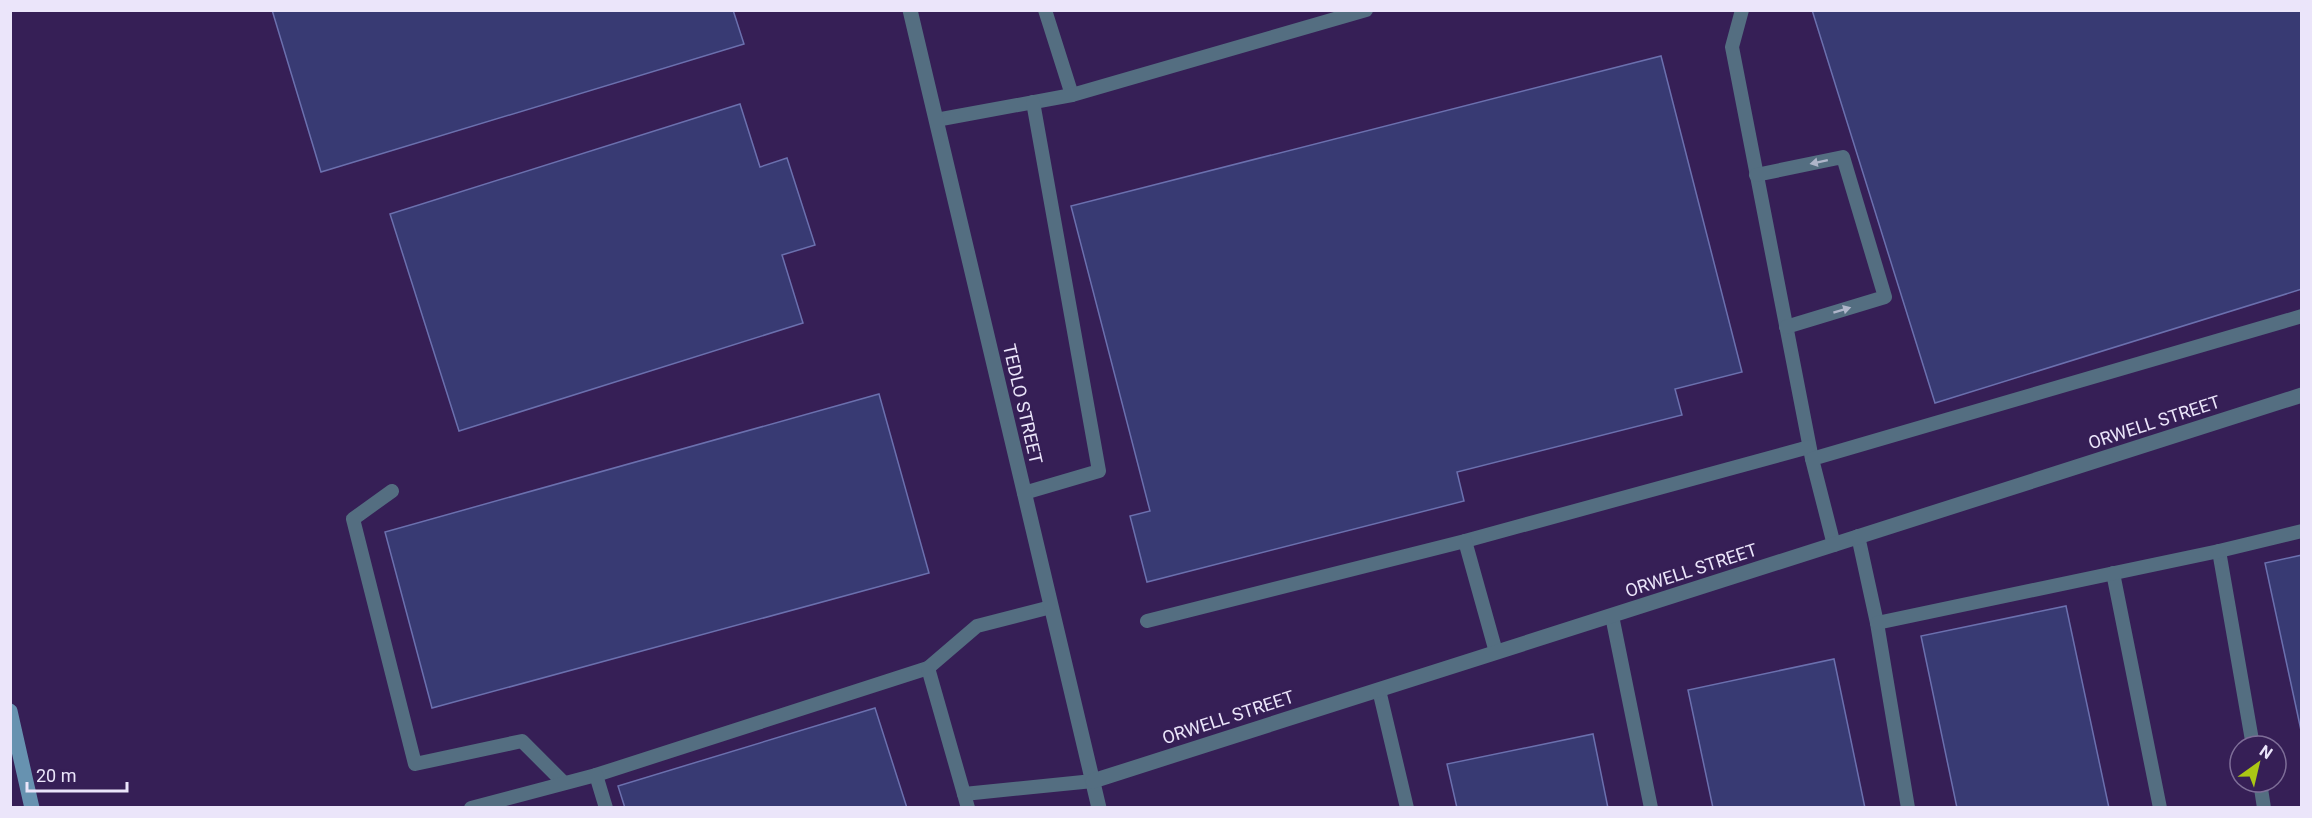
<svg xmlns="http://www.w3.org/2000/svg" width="2312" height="818" viewBox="0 0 2312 818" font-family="Roboto,sans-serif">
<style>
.building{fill:#383a73;stroke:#6b70ae;stroke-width:1.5}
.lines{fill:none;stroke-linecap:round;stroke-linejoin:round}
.lane{stroke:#546e81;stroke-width:14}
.street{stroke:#546e81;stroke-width:15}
.secondary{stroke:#6792b0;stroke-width:15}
.oneway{fill:#afb5ca}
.labels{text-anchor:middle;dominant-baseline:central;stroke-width:4.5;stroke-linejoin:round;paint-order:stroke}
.street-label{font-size:18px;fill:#ebe5fa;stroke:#361f56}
</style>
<rect width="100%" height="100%" fill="#361f56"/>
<g class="building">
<polygon points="272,10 733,10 744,44 321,172"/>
<polygon points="1812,10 2302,10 2302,289 1935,403"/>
<polygon points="1661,56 1742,372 1675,389 1682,415 1457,472 1464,501 1147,582 1130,516 1150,511 1071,206"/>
<polygon points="740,104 760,167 787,158 815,245 782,255 803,323 459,431 390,214"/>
<polygon points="879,394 929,573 432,708 385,532"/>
<polygon points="2302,555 2302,735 2265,563"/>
<polygon points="2066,606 2109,808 1957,808 1921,636"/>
<polygon points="1834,659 1865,808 1713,808 1688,690"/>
<polygon points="875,708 907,808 625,808 618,786"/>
<polygon points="1593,734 1608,808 1457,808 1447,764"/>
</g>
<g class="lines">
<g class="lane">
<polyline points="1045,10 1072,95"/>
<polyline points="1742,10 1732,47 1812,459"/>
<polyline points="936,120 1072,95 1366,10"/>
<polyline points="1756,175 1843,157 1885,297 1786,327"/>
<polyline points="392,491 353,519 415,764 522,741 564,783"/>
<polyline points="1024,493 1099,471 1033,102"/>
<polyline points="1858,536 1877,623 1908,808"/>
<polyline points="1465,541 1809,447"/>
<polyline points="1834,545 1812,459 2302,316"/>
<polyline points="2219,551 2253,746"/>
<polyline points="2113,573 2160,808"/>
<polyline points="1612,616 1651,808"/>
<polyline points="1147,621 1465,541 1496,652"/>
<polyline points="1877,623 2219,551 2302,531"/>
<polyline points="1379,690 1407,808"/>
<polyline points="596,775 928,668"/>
<polyline points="2260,782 2264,808"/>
<polyline points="964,794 1093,781"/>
<polyline points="471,808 596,775 606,808"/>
<polyline points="968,808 928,668 977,626 1051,607"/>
</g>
<g class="street">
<polyline points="910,10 1099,808"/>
<polyline points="1093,781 2302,395"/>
</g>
<polyline class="secondary" points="10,711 32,808"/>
</g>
<defs><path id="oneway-solid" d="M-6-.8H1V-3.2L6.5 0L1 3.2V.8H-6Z" transform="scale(1.5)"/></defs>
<g class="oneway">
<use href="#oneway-solid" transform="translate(1819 162) rotate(168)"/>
<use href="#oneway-solid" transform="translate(1842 310) rotate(-17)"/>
</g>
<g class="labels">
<g class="street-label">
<text transform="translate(1023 404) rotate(77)">TEDLO STREET</text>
<text transform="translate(2154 422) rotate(-18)">ORWELL STREET</text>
<text transform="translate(1691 570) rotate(-18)">ORWELL STREET</text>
<text transform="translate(1228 717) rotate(-18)">ORWELL STREET</text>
</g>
</g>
<rect width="2312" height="818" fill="none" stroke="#ebe5fa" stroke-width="24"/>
<g transform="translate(2258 764) rotate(34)"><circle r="28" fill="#361f56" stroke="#7e6e98" stroke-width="1.5"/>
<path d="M0-4.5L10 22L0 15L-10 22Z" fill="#abc615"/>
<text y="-9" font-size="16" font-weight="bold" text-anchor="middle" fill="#ebe5fa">N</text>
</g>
<path d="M27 782v9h100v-9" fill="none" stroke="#ebe5fa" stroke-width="3"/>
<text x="36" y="782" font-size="18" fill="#ebe5fa" stroke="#361f56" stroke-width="4.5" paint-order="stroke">20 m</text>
</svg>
